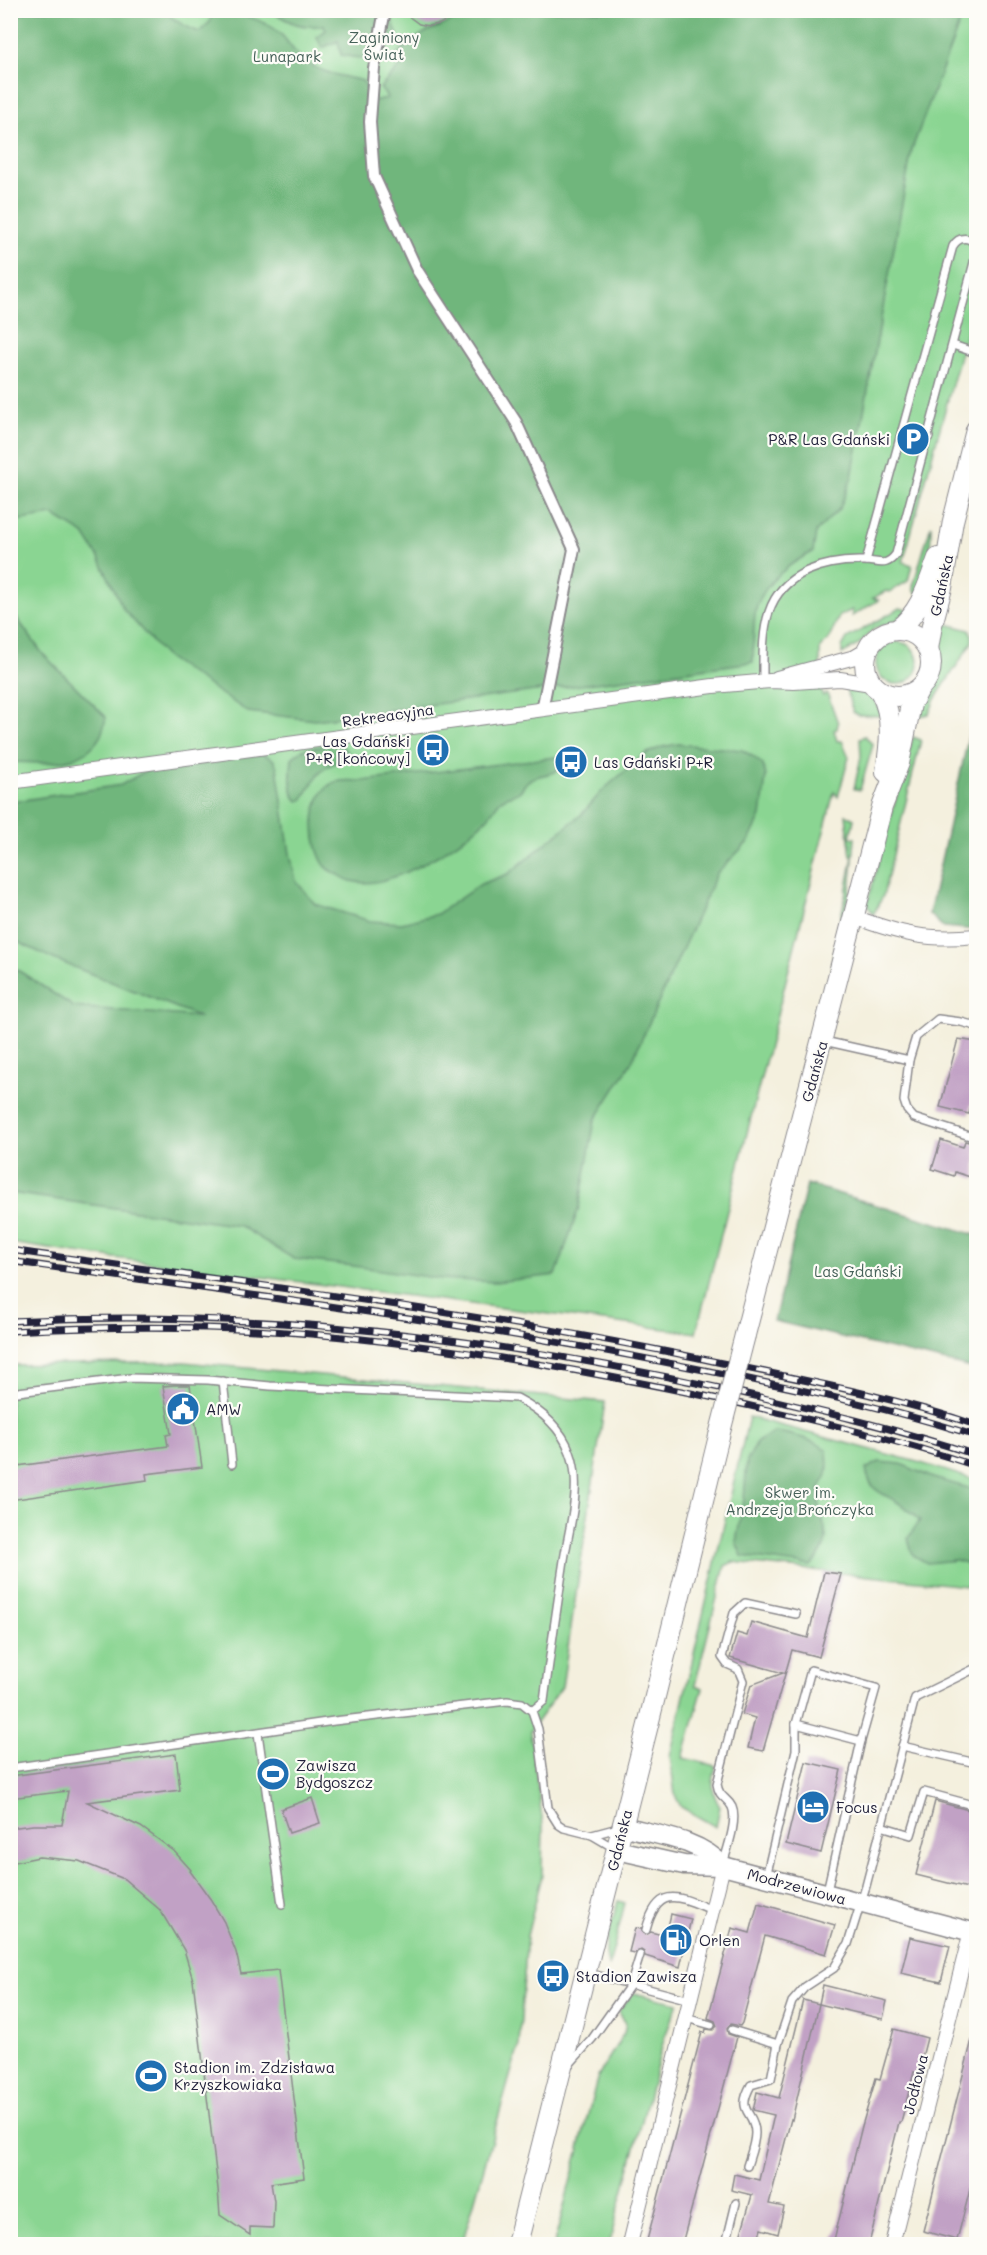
<svg xmlns="http://www.w3.org/2000/svg" width="987" height="2255" viewBox="0 0 987 2255" font-family="Mali,sans-serif">
<style>
.green{fill:#8ad592;stroke:#567c66;stroke-width:1.5}
.forest{fill:#6fb67c;stroke:#486c5c;stroke-width:1.5}
.building{fill:#c1a1c5}
.lines{fill:none;stroke-linecap:round;stroke-linejoin:round}
.service-casing{stroke:#8b898c;stroke-width:10}
.pedestrian-casing{stroke:#8b898c;stroke-width:14}
.minor-casing{stroke:#8b898c;stroke-width:16}
.tertiary-casing{stroke:#8b898c;stroke-width:21}
.secondary-casing{stroke:#8b898c;stroke-width:22}
.service{stroke:#fff;stroke-width:7}
.pedestrian{stroke:#fff;stroke-width:10}
.minor{stroke:#fff;stroke-width:14}
.tertiary{stroke:#fff;stroke-width:18}
.secondary{stroke:#fff;stroke-width:20}
.rail-casing{stroke:#22223b;stroke-width:7}
.rail{stroke:#fdfcf7;stroke-width:4.5;stroke-dasharray:14;stroke-linecap:butt}
.secondary-bridge-casing{stroke:#8b898c;stroke-width:22;stroke-linecap:butt}
.secondary-bridge{stroke:#fff;stroke-width:20}
.labels{text-anchor:middle;dominant-baseline:central;stroke-width:4.5;stroke-linejoin:round;paint-order:stroke}
.park-label{font-size:15px;fill:#466159;stroke:#fdfcf7}
.poi-label{font-size:15px;fill:#22223b;stroke:#fdfcf7;text-anchor:start}
.street-label{font-size:15px;fill:#22223b;stroke:#fdfcf7}
</style>
<rect width="100%" height="100%" fill="#fdfcf7"/>
<filter id="ink" filterUnits="userSpaceOnUse"><feTurbulence type="fractalNoise" baseFrequency=".0167" numOctaves="2"/><feDisplacementMap in="SourceGraphic" scale="12" xChannelSelector="R" yChannelSelector="G"/><feConvolveMatrix kernelMatrix="1 2 1 2 8 2 1 2 1" color-interpolation-filters="sRGB"/></filter>
<filter id="wash" filterUnits="userSpaceOnUse"><feTurbulence type="fractalNoise" baseFrequency=".008" numOctaves="4" result="noise"/><feDisplacementMap in="SourceGraphic" scale="24" xChannelSelector="R" yChannelSelector="G"/><feGaussianBlur stdDeviation="1.35" result="paint"/><feColorMatrix in="noise" values="0 0 0 0 0 0 0 0 0 0 0 0 0 0 0 0 0 1.4 0 .05"/><feComposite in="paint" operator="in"/></filter>
<g filter="url(#wash)">
<rect width="100%" height="100%" fill="#f4f0de"/>
<g class="green">
<polygon points="10,11 976,11 976,298 903,562 912,565 908,581 890,592 886,591 873,598 879,600 852,616 852,610 839,616 829,639 820,648 820,687 823,696 827,693 838,723 837,729 834,730 837,741 842,741 849,757 838,797 834,792 696,1333 76,1253 11,1243"/>
<polygon points="931,525 930,558 918,594 914,591 913,586"/>
<polygon points="900,608 910,611 893,622 875,628 858,645 842,654 842,647 847,638"/>
<polygon points="940,622 969,630 972,635 972,642 935,699 929,714 914,717 921,699 934,683 936,676 938,660 936,646"/>
<circle cx="897" cy="663" r="21"/>
<path d="M 845,686 C 869,690 873,694 883,716 L 858,715 L 853,712 Z"/>
<polygon points="865,736 873,745 860,790 854,789 861,757 860,738"/>
<polygon points="913,737 921,740 883,896 873,915 867,904"/>
<polygon points="846,815 854,819 850,837 855,838 850,891 831,967 853,857 851,856"/>
<polygon points="184,1362 605,1402 562,1687 530,1731 543,1825 542,1875 527,1936 519,2045 462,2244 11,2244 10,1365"/>
<path d="M 749,1417 L 921,1463 L 976,1480 L 976,1587 L 733,1562 L 725,1566 L 695,1685 L 703,1688 L 683,1758 L 716,1766 C 712,1783 711,1792 720,1807 L 716,1827 L 681,1807 L 675,1795 L 670,1756 Z"/>
<path d="M 618,1901 L 625,1903 L 609,1966 C 600,1948 613,1920 618,1901 Z"/>
<polygon points="633,1993 678,2003 664,2039 609,2244 554,2244 598,2076 624,2033 626,2023 618,2012"/>
</g>
<g class="forest">
<path d="M 32,10 L 162,11 L 185,26 L 199,32 L 210,22 L 212,11 C 233,11 265,19 281,34 C 288,42 294,52 302,59 C 320,73 341,76 363,81 L 372,101 L 388,98 L 380,88 L 401,65 L 393,58 C 403,49 415,37 428,31 C 442,25 454,23 465,11 L 964,11 L 912,149 L 852,477 L 840,508 L 816,532 L 813,552 C 791,562 765,582 757,606 C 752,622 754,644 753,662 L 315,720 L 248,712 L 165,656 L 124,610 L 98,556 L 84,534 L 53,515 L 14,521 L 11,518 L 10,18 Z"/>
<path d="M 271,11 L 389,11 L 398,36 C 376,59 372,61 341,55 L 338,41 L 322,48 L 317,37 L 326,30 L 324,25 C 302,29 290,23 271,11 Z"/>
<path d="M 11,610 L 42,653 L 106,717 C 105,723 103,730 101,735 C 84,768 41,763 11,762 Z"/>
<polygon points="976,703 976,930 943,927 929,914"/>
<path d="M 336,744 L 342,746 L 350,756 L 347,759 C 317,767 318,776 302,800 L 298,801 C 288,792 291,770 292,758 L 303,749 Z"/>
<polygon points="678,744 742,750 754,757 763,765 766,776 761,816 749,841 717,873 630,1065 595,1120 579,1207 556,1275 495,1282 442,1279 354,1266 294,1259 240,1226 11,1193 10,965 74,1007 200,1017 56,960 11,939 11,802 121,785 149,769 261,753 273,759 277,767 290,854 296,881 315,904 370,921 402,923 437,914 481,884 508,874 582,814 603,790 645,754 662,747"/>
<path d="M 556,757 L 565,759 C 561,778 539,772 528,781 C 524,784 523,789 519,792 C 513,796 504,796 499,802 C 494,808 491,815 485,820 C 458,846 390,892 351,881 C 347,880 342,877 339,875 C 335,873 329,871 327,868 C 310,849 307,793 335,782 C 345,779 353,781 363,781 Z"/>
<polygon points="807,1184 976,1235 976,1369 774,1321"/>
<path d="M 774,1432 C 793,1434 811,1438 827,1450 C 827,1457 829,1468 827,1474 C 826,1481 819,1484 819,1491 C 816,1524 841,1534 811,1566 L 742,1556 L 736,1542 L 744,1499 L 747,1461 L 757,1442 Z"/>
<path d="M 879,1462 L 901,1464 L 933,1478 L 976,1490 L 976,1566 L 956,1560 L 927,1563 L 913,1555 L 908,1538 L 920,1520 C 913,1514 906,1507 897,1502 C 880,1491 870,1492 866,1469 Z"/>
</g>
<g id="blocks">
<g class="building">
<polygon points="400,10 464,10 440,24 429,26 419,24"/>
<polygon points="958,1039 976,1042 976,1087 969,1114 940,1107"/>
<polygon points="941,1140 963,1147 965,1141 976,1144 976,1179 955,1172 954,1176 932,1169"/>
<polygon points="174,1385 190,1385 202,1467 146,1474 147,1480 10,1500 10,1467 168,1446 166,1435 171,1434 163,1386"/>
<polygon points="824,1572 841,1574 819,1657 792,1650 763,1751 748,1748 755,1718 742,1714 751,1685 783,1673 730,1658 737,1633 747,1636 751,1622 808,1638"/>
<polygon points="176,1754 180,1790 87,1802 141,1827 174,1851 191,1870 190,1871 211,1900 224,1922 236,1952 241,1974 278,1970 304,2178 271,2183 274,2201 273,2228 250,2227 250,2235 220,2215 218,2189 193,1980 184,1950 160,1910 124,1879 79,1861 39,1857 10,1863 10,1828 33,1825 62,1825 68,1791 10,1798 10,1776"/>
<polygon points="806,1762 841,1770 821,1853 786,1844"/>
<polygon points="312,1798 320,1823 289,1833 281,1809"/>
<polygon points="935,1801 976,1812 976,1890 916,1875"/>
<polygon points="758,1903 835,1925 826,1954 765,1936 742,2023 740,2026 731,2024 727,2029 728,2034 737,2037 682,2244 646,2244 702,2032 705,2033 706,2029 713,2030 717,2026 715,2021 708,2018 732,1928 750,1933"/>
<polygon points="671,1914 691,1919 680,1967 645,1956 644,1952 641,1950 635,1953 629,1952 635,1928 641,1929 645,1935 651,1932 666,1936"/>
<polygon points="910,1937 950,1946 941,1982 901,1973"/>
<polygon points="823,1985 887,2001 883,2019 819,2004"/>
<polygon points="803,2000 819,2004 792,2120 791,2119 769,2204 784,2207 778,2234 761,2229 757,2244 738,2244 752,2195 731,2190 734,2174 759,2180 774,2115 753,2110 757,2092 779,2098"/>
<polygon points="894,2029 927,2038 918,2073 914,2072 901,2122 899,2122 869,2244 833,2244 862,2126 876,2078 880,2079"/>
<polygon points="972,2040 976,2041 976,2166 957,2240 923,2231"/>
</g>
</g>
</g>
<g filter="url(#ink)">
<use href="#blocks" fill-opacity="0" stroke="#8b898c" stroke-width="1.5"/>
<g class="lines">
<g class="service-casing">
<g id="service">
<polyline points="953,345 976,353"/>
<polyline points="902,430 929,437"/>
<path d="M 866,561 L 953,246 C 959,236 970,236 976,246"/>
<path d="M 763,681 C 763,659 762,633 769,612 C 782,572 826,560 863,561 C 879,561 886,568 896,554 L 976,255"/>
<polyline points="976,1026 961,1022 938,1019 916,1037 909,1060 904,1101 907,1110 914,1118 976,1138"/>
<polyline points="824,1041 909,1060"/>
<polyline points="223,1381 232,1464"/>
<path d="M 10,1393 L 130,1378 L 208,1380 L 270,1386 L 517,1398 C 540,1410 561,1427 570,1452 C 583,1485 569,1527 564,1560 C 557,1607 550,1654 544,1701 L 532,1711"/>
<polygon points="811,1670 876,1688 861,1741 796,1724"/>
<polyline points="258,1733 282,1904"/>
<polyline points="902,1746 976,1763"/>
<polyline points="10,1768 334,1721 507,1701 522,1703 532,1711 538,1729 548,1808 558,1824 564,1828 592,1835 614,1848"/>
<polyline points="881,1826 911,1835 924,1792 976,1806"/>
<polyline points="592,1835 618,1828"/>
<path d="M 723,1864 C 727,1850 738,1820 732,1807 C 727,1797 719,1798 717,1784 L 743,1681 L 738,1669 L 727,1664 L 722,1657 L 734,1613 L 745,1603 L 796,1614"/>
<polyline points="766,1877 796,1750 796,1724"/>
<polyline points="827,1891 861,1741"/>
<path d="M 646,1930 C 658,1884 678,1896 712,1910"/>
<polyline points="588,1973 690,2000"/>
<polyline points="686,2018 711,2025"/>
<polyline points="732,2030 778,2044"/>
<polyline points="567,2067 592,2039 631,1984 640,1955"/>
<path d="M 747,2166 C 750,2156 755,2144 755,2133 C 755,2110 735,2114 751,2085 L 771,2079 L 778,2044 L 792,2002 L 805,1987 L 834,1968 L 848,1944 L 866,1886 L 915,1698 L 976,1668"/>
<polyline points="327,2244 328,2244"/>
<polyline points="726,2244 736,2203"/>
</g>
</g>
<g class="pedestrian-casing">
<polyline id="pedestrian" points="385,10 374,68 370,122 374,176 417,270 516,422 574,549 542,710"/>
</g>
<g class="minor-casing">
<g id="minor">
<polyline points="777,678 855,657 867,650"/>
<polyline points="10,782 713,686 770,681 794,682 840,679 871,684"/>
<path d="M 854,917 C 901,934 926,941 976,936"/>
<polyline points="630,2244 723,1866"/>
<polyline points="892,2244 971,1931"/>
</g>
</g>
<g class="tertiary-casing">
<g id="tertiary">
<path d="M 622,1826 C 656,1835 699,1839 723,1866"/>
<polyline points="617,1850 684,1865 723,1866 976,1933"/>
</g>
</g>
<g class="secondary-casing">
<g id="secondary">
<circle cx="898" cy="663" r="33"/>
<path d="M 897,630 C 921,612 928,585 938,558"/>
<polyline points="928,649 932,625 942,588 953,521 976,430"/>
<path d="M 881,693 C 894,718 890,745 886,772"/>
<polyline points="745,1335 882,807 899,763 911,704 918,691"/>
<polyline points="517,2244 649,1721 719,1436"/>
</g>
</g>
<use href="#service" class="service"/>
<use href="#pedestrian" class="pedestrian"/>
<use href="#minor" class="minor"/>
<use href="#tertiary" class="tertiary"/>
<use href="#secondary" class="secondary"/>
<g class="rail-casing">
<g id="rail">
<path d="M 10,1250 C 248,1284 487,1313 722,1363 C 808,1381 894,1397 976,1425"/>
<path d="M 10,1261 C 239,1294 468,1322 694,1368 C 789,1387 884,1406 976,1436"/>
<path d="M 10,1321 C 255,1308 490,1337 729,1390 C 812,1409 895,1428 976,1455"/>
<path d="M 10,1331 C 110,1326 211,1325 311,1334 C 448,1346 584,1370 719,1399 C 806,1418 892,1438 976,1466"/>
</g>
</g>
<use href="#rail" class="rail"/>
<g class="secondary-bridge-casing">
<polyline id="secondary-bridge" points="719,1436 745,1335"/>
</g>
<use href="#secondary-bridge" class="secondary-bridge"/>
</g>
</g>
<defs>
<g id="parking-disc" transform="scale(1.725)"><circle r="9.5" fill="#1f6fb2" stroke="#fdfcf7"/><path d="M-3.5-5.5H1a3.5 3.5 0 0 1 0 7H-1V5.5H-3.5ZM-1-3.4V-.6H.8a1.4 1.4 0 0 0 0-2.8Z" fill="#fff"/></g>
<g id="bus-disc" transform="scale(1.725)"><circle r="9.5" fill="#1f6fb2" stroke="#fdfcf7"/><path d="M-5-6H5V4H4V6H2V4H-2V6H-4V4H-5ZM-3.5-4V0h7V-4ZM-3.5 1.2v1.5H-2V1.2ZM2 1.2v1.5H3.5V1.2Z" fill="#fff"/></g>
<g id="civic-disc" transform="scale(1.725)"><circle r="9.5" fill="#1f6fb2" stroke="#fdfcf7"/><path d="M-.6-6.5H3V-4.5H.6V-3L4-1V1h2V6H-6V1h2V-1L-.6-3ZM-1.2 2.5V6h2.4V2.5Z" fill="#fff"/></g>
<g id="stadium-disc" transform="scale(1.725)"><circle r="9.5" fill="#1f6fb2" stroke="#fdfcf7"/><path d="M0-5a6.5 5 0 1 0 0 10a6.5 5 0 1 0 0-10ZM-3.5-1.8h7v3.6h-7Z" fill="#fff"/></g>
<g id="hotel-disc" transform="scale(1.725)"><circle r="9.5" fill="#1f6fb2" stroke="#fdfcf7"/><path d="M-6-4.5h1.5V1H6V5H4.5V3h-9V5H-6ZM-4 0a1.8 1.8 0 1 1 3.6 0ZM.5 0V-2.5h3Q6-2.5 6 0Z" fill="#fff"/></g>
<g id="fuel-disc" transform="scale(1.725)"><circle r="9.5" fill="#1f6fb2" stroke="#fdfcf7"/><path d="M-5.5-6h7V0h2V4h1.3V-2.5L3-4.5l.8-.8L6-3V5H2.5V1h-1V6h-7ZM-4.2-4.7v3.2H.2V-4.7Z" fill="#fff"/></g>
</defs>
<g fill-rule="evenodd">
<use href="#parking-disc" x="913" y="439"/>
<use href="#bus-disc" x="433" y="750"/>
<use href="#bus-disc" x="571" y="762"/>
<use href="#civic-disc" x="183" y="1409"/>
<use href="#stadium-disc" x="273" y="1774"/>
<use href="#hotel-disc" x="813" y="1807"/>
<use href="#fuel-disc" x="676" y="1940"/>
<use href="#bus-disc" x="553" y="1976"/>
<use href="#stadium-disc" x="151" y="2076"/>
</g>
<g class="labels">
<g class="park-label">
<text x="384" y="37">Zaginiony<tspan x="384" dy="17">Świat</tspan></text>
<text x="287" y="56">Lunapark</text>
<text x="858" y="1271">Las Gdański</text>
<text x="800" y="1492">Skwer im.<tspan x="800" dy="17">Andrzeja Brończyka</tspan></text>
</g>
<g class="poi-label">
<text x="890" y="439" text-anchor="end">P&amp;R Las Gdański</text>
<text x="410" y="741" text-anchor="end">Las Gdański<tspan x="410" dy="17">P+R [końcowy]</tspan></text>
<text x="594" y="762">Las Gdański P+R</text>
<text x="206" y="1409">AMW</text>
<text x="296" y="1765">Zawisza<tspan x="296" dy="17">Bydgoszcz</tspan></text>
<text x="836" y="1807">Focus</text>
<text x="699" y="1940">Orlen</text>
<text x="576" y="1976">Stadion Zawisza</text>
<text x="174" y="2067">Stadion im. Zdzisława<tspan x="174" dy="17">Krzyszkowiaka</tspan></text>
</g>
<g class="street-label">
<text transform="translate(941 585) rotate(-78)">Gdańska</text>
<text transform="translate(388 715) rotate(-8)">Rekreacyjna</text>
<text transform="translate(814 1071) rotate(-75)">Gdańska</text>
<text transform="translate(619 1840) rotate(-76)">Gdańska</text>
<text transform="translate(797 1886) rotate(15)">Modrzewiowa</text>
<text transform="translate(915 2084) rotate(-76)">Jodłowa</text>
</g>
</g>
<rect width="987" height="2255" fill="none" stroke="#fdfcf7" stroke-width="36"/>
</svg>
